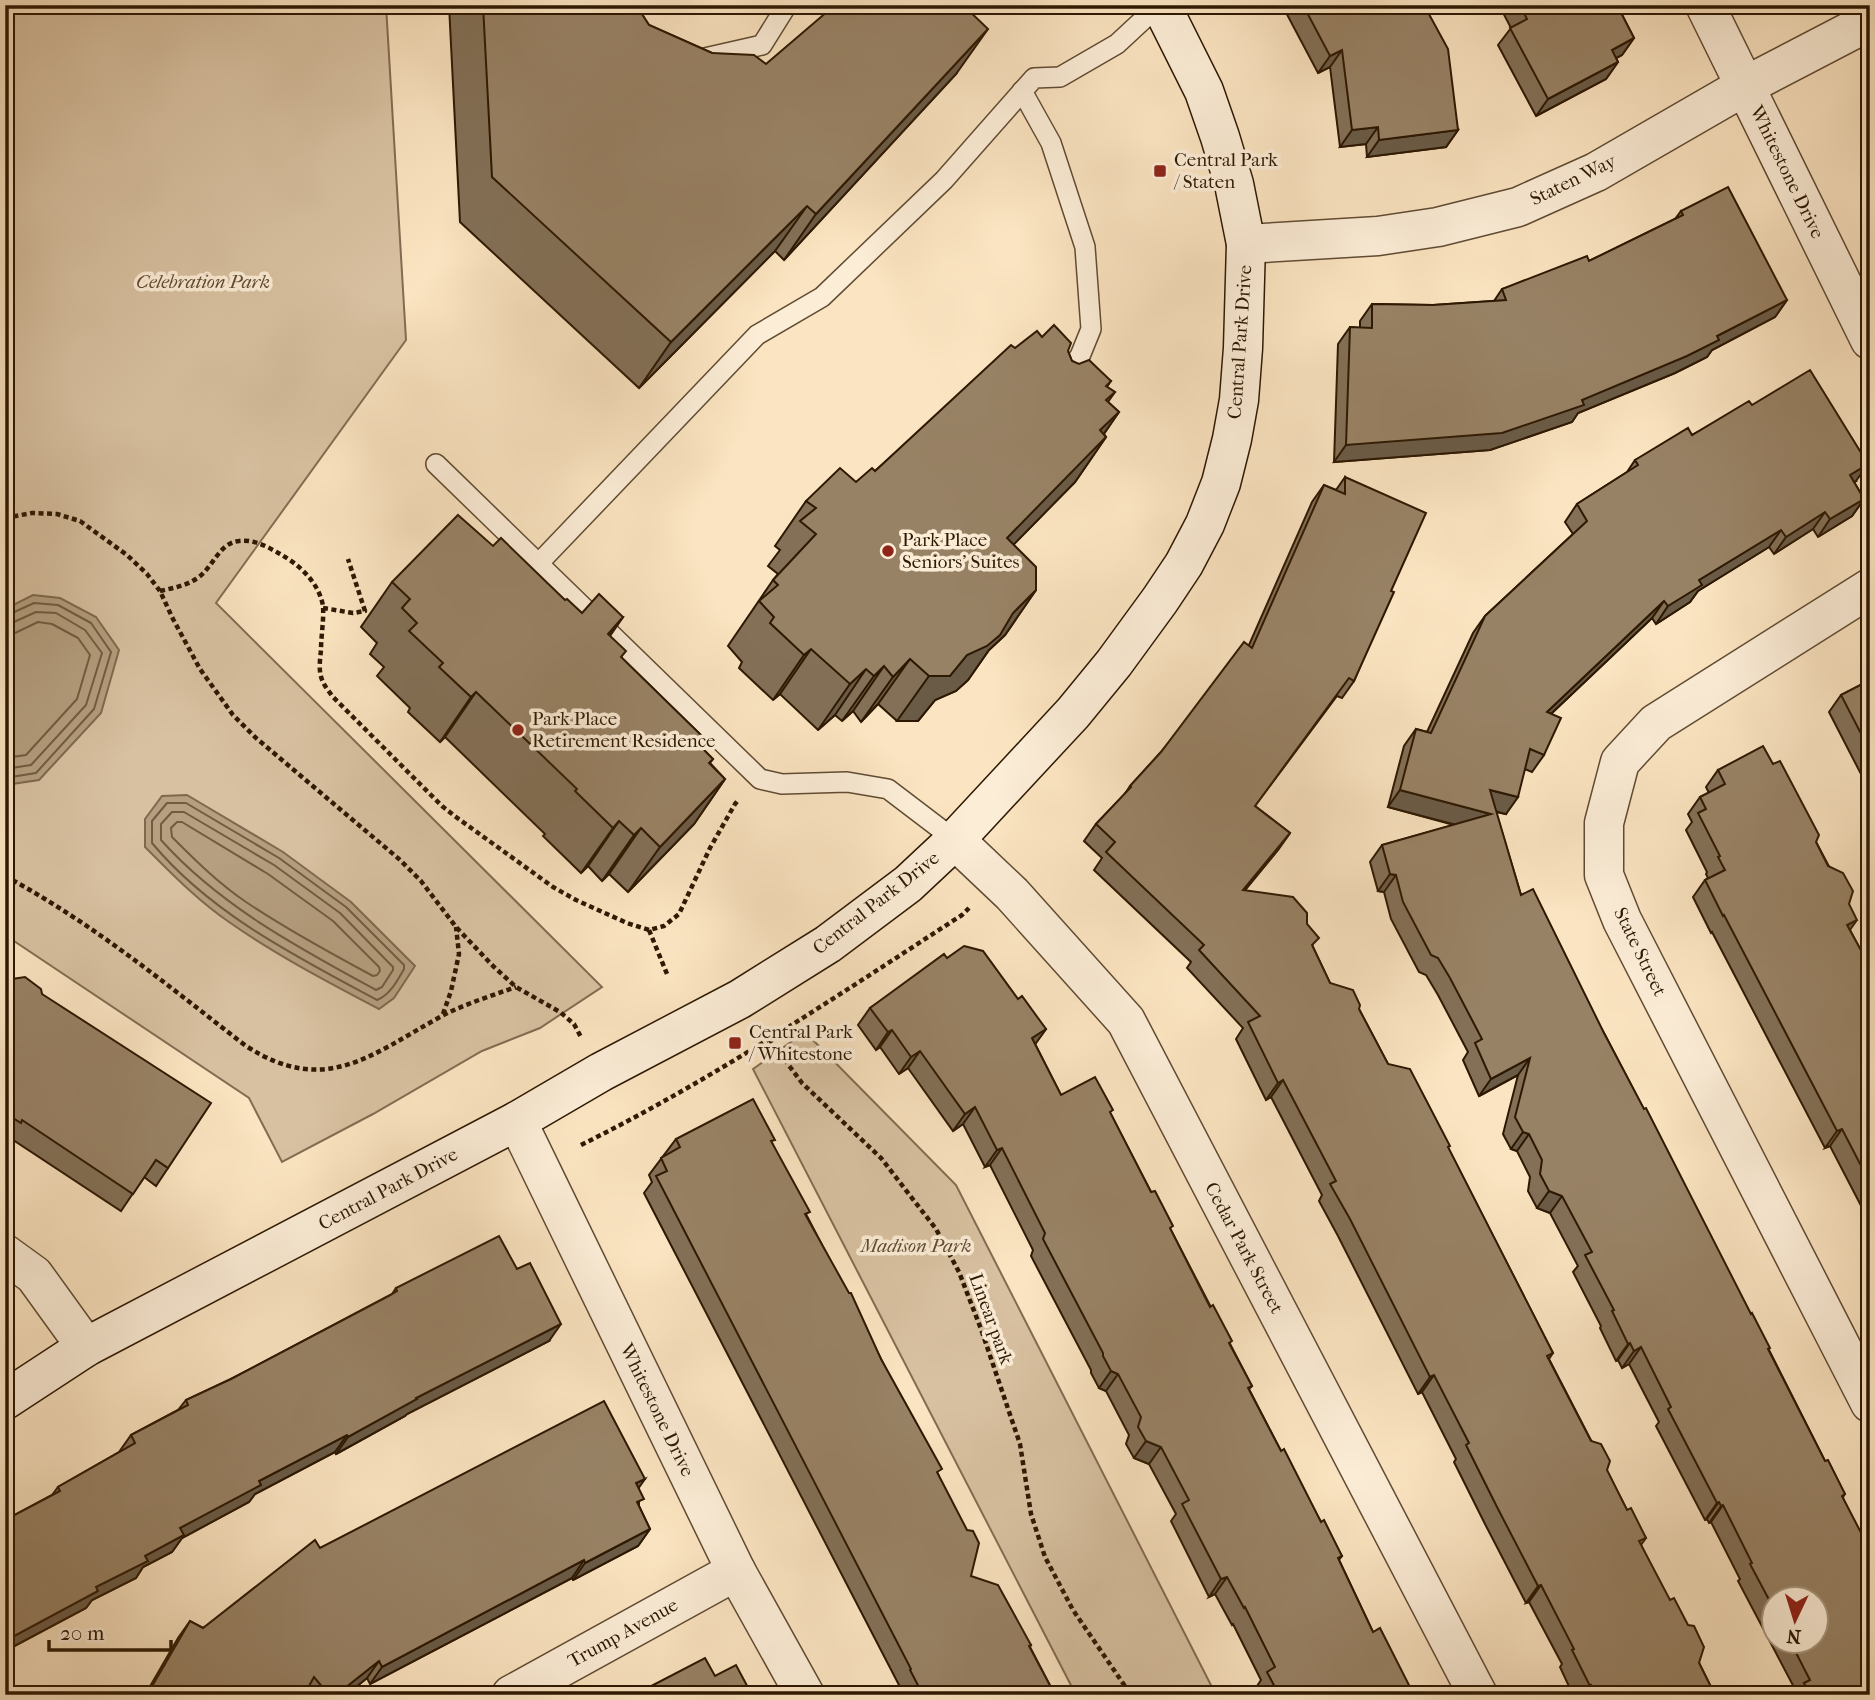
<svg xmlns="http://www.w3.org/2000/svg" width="1875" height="1700" viewBox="0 0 1875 1700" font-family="'IM FELL French Canon',serif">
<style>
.green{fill:#d8c1a1;stroke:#826c52;stroke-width:2}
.water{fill:#b59f80;stroke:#7f694e;stroke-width:2}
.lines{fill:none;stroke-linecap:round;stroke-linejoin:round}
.shore{stroke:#715c41;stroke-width:2}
.lane-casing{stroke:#604b32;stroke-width:22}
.street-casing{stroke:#604b32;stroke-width:41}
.secondary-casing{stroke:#2d1802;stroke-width:41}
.path{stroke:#2d1802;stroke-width:4.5;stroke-dasharray:5 3.5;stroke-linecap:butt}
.lane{stroke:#fcedd7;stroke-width:19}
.street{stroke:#fcedd7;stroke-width:38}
.secondary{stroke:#fcedd7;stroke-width:38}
.wall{fill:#837057;stroke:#2d1802;stroke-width:2;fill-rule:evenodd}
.shaded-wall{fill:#6a5b47;stroke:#2d1802;stroke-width:2}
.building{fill:#988265;stroke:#2d1802;stroke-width:2}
.poi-dot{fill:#8f2418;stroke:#fcedd7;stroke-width:2.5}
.labels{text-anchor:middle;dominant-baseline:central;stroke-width:7;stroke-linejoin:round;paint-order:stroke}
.poi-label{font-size:19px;fill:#2d1802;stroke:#fcedd7;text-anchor:start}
.street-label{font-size:19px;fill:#2d1802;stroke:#fcedd7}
.park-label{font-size:19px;font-style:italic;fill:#604b32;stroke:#fcedd7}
</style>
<rect width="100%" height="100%" fill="#fbe4c1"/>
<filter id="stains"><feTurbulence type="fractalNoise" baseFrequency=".00286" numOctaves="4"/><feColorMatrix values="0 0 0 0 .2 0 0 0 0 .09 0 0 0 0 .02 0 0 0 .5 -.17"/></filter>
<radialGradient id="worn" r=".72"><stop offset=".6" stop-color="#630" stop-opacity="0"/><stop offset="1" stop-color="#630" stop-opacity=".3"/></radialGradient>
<g class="green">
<polygon points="5,5 386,5 406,340 216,603 602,987 540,1028 482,1051 373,1114 282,1162 249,1098 5,935"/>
<polygon points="805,1032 956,1185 1216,1695 1076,1695 753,1069"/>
</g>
<g class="water">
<polygon points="33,595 60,598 96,617 119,650 101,713 39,780 5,785 5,609"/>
<path d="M 187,795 L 283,852 L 351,902 L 415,966 L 394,998 L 379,1009 C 328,982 276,955 229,922 C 198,901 171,873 145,847 L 145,819 L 162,796 Z"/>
</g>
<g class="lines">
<g class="shore">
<polyline points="5,614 10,614 34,603 58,605 91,623 111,652 94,709 36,773 5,778"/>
<polyline points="5,623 14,622 36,612 56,613 85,630 102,653 86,705 31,765 5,769"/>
<polyline points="5,634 15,633 38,622 52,624 78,638 90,655 77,699 26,755 5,758"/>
<path d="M 167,803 L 186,803 L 279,858 L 346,907 L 404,965 L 404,969 C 397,981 390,995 377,1000 C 297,957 211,914 152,843 L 152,821 Z"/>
<path d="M 172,812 L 184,812 L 274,865 L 340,913 L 393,967 L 393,970 L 382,987 L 376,990 C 299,948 220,906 161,840 L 161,824 Z"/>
<path d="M 177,822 L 182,822 L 268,874 L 333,921 L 379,967 L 380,971 L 377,975 L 373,976 C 330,953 286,929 246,902 C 218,883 195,860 172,837 L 171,828 Z"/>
</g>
<g class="lane-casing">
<g id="lane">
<polyline points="696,60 762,45 787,5"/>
<polyline points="1022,91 1051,143 1085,247 1091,329 1080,356 1060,382"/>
<polyline points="436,464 760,779 782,784 847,782 888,789 955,840"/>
<polyline points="538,564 757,335 822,297 944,180 1034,78 1060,77 1117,44 1159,5"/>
</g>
</g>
<g class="street-casing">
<g id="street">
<polyline points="1705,5 1870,340"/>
<polyline points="1246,244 1378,236 1438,227 1518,207 1596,172 1745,86 1870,21"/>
<polyline points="1870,588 1656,723 1620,762 1604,823 1604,875 1622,920 1870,1403"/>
<polyline points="955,840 1012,894 1126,1021 1478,1695"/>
<polyline points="517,1121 736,1571 805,1695"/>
<polyline points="5,1254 34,1275 86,1347"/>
<polyline points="511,1695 736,1571"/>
</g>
</g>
<g class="secondary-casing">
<polyline id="secondary" points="5,1400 86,1347 517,1121 601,1072 740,999 828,944 908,884 955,840 1073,713 1114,663 1160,600 1184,564 1205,524 1221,483 1232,439 1239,400 1243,348 1246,244 1234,184 1220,137 1204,91 1161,5"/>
</g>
<g class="path">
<polyline points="5,518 32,513 57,514 80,521 127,555 147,574 160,591 173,619 200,669 233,715 256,738 399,859 421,881 456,927 493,966 516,987 560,1012 574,1024 582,1039"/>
<path d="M 160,591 C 173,588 185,586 196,579 C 213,569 218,543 239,541 C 254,539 268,547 280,554 C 300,565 319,583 323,606 C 324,620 321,636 321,650 C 320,660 318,672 323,682 C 325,687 329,691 332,696 L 442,806 L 456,817 L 553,887 L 576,900 L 627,923 L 649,930 L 664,926 L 679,914 L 710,848 L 735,804 L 739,799"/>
<polyline points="323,608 353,613 365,611 348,559"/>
<path d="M 5,876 C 94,924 167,985 246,1046 C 325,1097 371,1055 440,1017 C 464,1004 491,996 516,987"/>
<polyline points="649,930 667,974"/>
<polyline points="443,1014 451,991 459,954 456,927"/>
<polyline points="764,1032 802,1083 881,1158 936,1229 959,1272 981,1329 1020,1444 1031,1514 1045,1557 1073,1610 1131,1695"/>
<path d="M 581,1145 C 714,1079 837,996 962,915 L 969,908"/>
</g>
<use href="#lane" class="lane"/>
<use href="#street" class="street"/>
<use href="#secondary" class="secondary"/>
</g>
<g class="wall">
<polygon points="449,5 636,5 649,25 712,53 766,64 956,74 784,260 775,251 639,388 460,222"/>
<polygon points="1282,5 1424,5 1458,130 1446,147 1367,157 1366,144 1340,147 1330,67 1318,73"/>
<polygon points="1499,5 1617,5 1634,38 1622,55 1616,58 1618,62 1606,79 1536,116 1498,45 1511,28"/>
<polygon points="1870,114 1870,147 1863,132"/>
<polygon points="1681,211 1787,300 1775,317 1712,350 1707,357 1675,373 1578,413 1572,422 1490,450 1334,462 1338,344 1350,327 1360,328 1360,321 1372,304 1433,305 1494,301 1502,289 1589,261 1675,219"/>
<polygon points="1042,337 1068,351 1072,361 1111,381 1107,387 1115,392 1108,402 1119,412 1104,434 1106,437 1075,482 1013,545 1036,590 1005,635 989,650 968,680 956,691 935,700 918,721 897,721 878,704 861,722 853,711 842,721 835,715 818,730 780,694 773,700 739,668 742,662 728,646 773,580 778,574 768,566 780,550 775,546 806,501 856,482 875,471 1015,348"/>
<path d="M 1752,405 L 1856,481 L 1854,482 L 1864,499 L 1852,516 L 1818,537 L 1813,529 L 1774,554 L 1769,547 L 1698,591 L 1690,602 L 1656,624 L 1652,618 L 1551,714 L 1544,755 L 1532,772 L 1525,769 L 1506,814 L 1496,812 L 1521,895 L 1604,1033 L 1769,1350 L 1825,1461 L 1845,1494 L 1843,1497 L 1870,1695 L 1796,1695 L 1797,1693 L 1738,1581 L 1740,1579 L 1711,1522 L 1709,1523 L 1707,1519 L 1705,1520 L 1656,1426 L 1659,1422 L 1629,1364 L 1622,1368 L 1618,1360 L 1616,1361 L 1600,1328 L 1601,1326 L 1573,1272 L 1578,1266 L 1550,1213 L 1537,1208 L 1528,1191 L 1530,1177 L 1517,1151 L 1511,1149 L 1503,1134 L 1518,1075 L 1479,1096 L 1463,1060 L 1468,1052 L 1438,995 L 1426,975 L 1419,972 L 1391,919 L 1384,892 L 1378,891 L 1370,862 L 1382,845 L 1454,825 L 1388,807 L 1404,746 L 1416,729 L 1427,732 L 1473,633 L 1485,616 L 1573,534 L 1565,522 L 1577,504 L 1627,472 L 1635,460 L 1692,435 ZM 1774,1599 L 1816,1641 L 1774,1641 Z"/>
<polygon points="1345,477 1391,591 1354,681 1342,698 1337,696 1255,806 1290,833 1278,850 1245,890 1307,924 1313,947 1330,983 1359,1009 1388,1064 1448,1148 1553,1353 1549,1359 1627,1510 1646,1538 1641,1545 1715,1695 1573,1695 1560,1667 1562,1664 1529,1602 1526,1603 1485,1524 1454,1462 1456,1459 1422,1392 1418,1394 1338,1236 1319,1201 1322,1195 1271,1097 1266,1100 1236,1039 1243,1028 1187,968 1191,962 1094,870 1102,858 1084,841 1096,824 1124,795 1130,786 1161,752 1249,645 1312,502 1324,485 1336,490"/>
<polygon points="493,546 582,613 623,617 610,636 622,658 703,737 698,744 713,759 710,763 725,779 694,824 628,892 609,874 602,881 588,866 581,873 543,836 545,834 445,737 440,742 408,712 410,708 377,676 384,667 370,654 377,643 361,627 392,582"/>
<polygon points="1870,678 1870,775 1863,778 1829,712 1841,695 1867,682"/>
<polygon points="1718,770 1816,842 1849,904 1850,930 1870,967 1870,1223 1830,1146 1825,1148 1712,932 1711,933 1693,897 1705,880 1708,878 1706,874 1707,872 1686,830 1692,822 1688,814 1700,797 1709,793 1706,787"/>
<polygon points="947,958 1018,999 1046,1029 1035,1044 1061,1095 1110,1113 1252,1386 1249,1389 1281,1451 1321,1522 1342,1556 1339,1560 1373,1632 1414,1695 1258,1695 1255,1689 1261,1680 1233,1624 1232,1625 1215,1594 1209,1597 1171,1521 1176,1514 1149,1464 1134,1458 1126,1444 1129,1435 1106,1391 1099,1388 1091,1373 1091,1370 1031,1256 1033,1250 990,1165 985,1167 963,1124 953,1131 908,1068 899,1074 880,1047 876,1050 858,1025 870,1008"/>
<polygon points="5,975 12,979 42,994 168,1168 156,1186 144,1177 121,1211 10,1138 9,1140 5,1138"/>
<polygon points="676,1139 772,1143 807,1216 881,1359 938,1474 971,1576 1031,1645 1030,1647 1055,1695 902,1695 898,1687 899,1685 644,1193 652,1182 649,1175"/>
<polygon points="1870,1224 1870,1236 1866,1229"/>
<polygon points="396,1288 549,1341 407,1414 405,1416 336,1454 335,1452 255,1494 249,1502 182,1538 172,1552 143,1567 136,1578 92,1600 86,1608 5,1651 5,1520 52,1495 58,1487 119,1452 131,1435 178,1410 186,1400 231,1379 392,1294"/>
<polygon points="639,1488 639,1506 650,1529 638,1546 573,1580 572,1578 370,1684 367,1678 346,1695 145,1695 178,1638 190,1621 203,1628 320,1548"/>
</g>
<g class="shaded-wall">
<polygon points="988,29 956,74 784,260 816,214"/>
<polygon points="1634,38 1622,55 1600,67 1612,50"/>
<polygon points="1342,50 1330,67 1318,73 1330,56"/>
<polygon points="1618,62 1606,79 1536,116 1548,99"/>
<polygon points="1378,127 1366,144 1340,147 1352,130"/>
<polygon points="1458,130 1446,147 1367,157 1379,140"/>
<polygon points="807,206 775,251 639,388 671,342"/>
<polygon points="1787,300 1775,317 1712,350 1707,357 1675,373 1578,413 1572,422 1490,450 1334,462 1346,445 1582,400 1717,336"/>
<polygon points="1119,412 1091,452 1106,437 1075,482 975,584 1007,538 1100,430"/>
<polygon points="1868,464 1856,481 1838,492 1850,475"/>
<polygon points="1864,499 1852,516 1818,537 1830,519"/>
<polygon points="1825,512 1813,529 1774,554 1786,537"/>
<polygon points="1781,530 1769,547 1698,591 1690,602 1656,624 1668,606 1699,580"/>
<polygon points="1036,590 1005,635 989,650 968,680 956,691 935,700 918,721 897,721 929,676 1013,613"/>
<polygon points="1664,601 1652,618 1535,729 1547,712"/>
<polygon points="623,617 591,662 608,634"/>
<polygon points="811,649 780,694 773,700 804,655"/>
<polygon points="910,659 878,704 861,722 893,677"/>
<polygon points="884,666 853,711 842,721 874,676"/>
<polygon points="866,669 835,715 818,730 850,684"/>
<polygon points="476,692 445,737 440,742 471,697"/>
<polygon points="1870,769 1870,775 1863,778"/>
<polygon points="725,779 694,824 628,892 660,847"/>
<polygon points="1400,790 1491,814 1479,831 1388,807"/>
<polygon points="1490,790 1518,797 1506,814 1478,807"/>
<polygon points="619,821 588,866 581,873 613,828"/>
<polygon points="641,828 609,874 602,881 634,835"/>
<polygon points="1290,833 1278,850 1231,907 1243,890"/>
<polygon points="1390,874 1396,875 1384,892 1378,891"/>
<polygon points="1857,920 1845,937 1847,925"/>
<polygon points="1046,1029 1034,1046 1032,1038"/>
<polygon points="892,1030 880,1047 876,1050 888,1032"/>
<polygon points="920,1051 908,1068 899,1074 911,1057"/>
<polygon points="1530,1058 1518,1075 1479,1096 1491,1079"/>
<polygon points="1283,1080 1271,1097 1266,1100 1278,1083"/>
<polygon points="975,1107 963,1124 953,1131 965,1114"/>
<polygon points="1842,1129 1830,1146 1825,1148 1837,1131"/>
<polygon points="1523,1132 1529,1134 1517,1151 1511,1149"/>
<polygon points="1002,1148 990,1165 985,1167 997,1150"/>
<polygon points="1549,1191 1562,1196 1550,1213 1537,1208"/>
<polygon points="561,1324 549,1341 407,1414 405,1416 336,1454 348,1437 416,1398"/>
<polygon points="1630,1343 1618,1360 1616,1361 1628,1344"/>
<polygon points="1641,1347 1629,1364 1622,1368 1634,1351"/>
<polygon points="1111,1371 1118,1374 1106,1391 1099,1388"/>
<polygon points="1434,1375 1422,1392 1418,1394 1430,1377"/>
<polygon points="347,1435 335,1452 255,1494 249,1502 182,1538 172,1552 143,1567 136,1578 92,1600 86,1608 5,1651 5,1641 96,1587 145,1556 180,1528 259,1481"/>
<polygon points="1146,1441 1161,1447 1149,1464 1134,1458"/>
<polygon points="645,1479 633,1496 636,1483"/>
<polygon points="1719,1502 1707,1519 1705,1520 1717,1503"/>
<polygon points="1723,1505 1711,1522 1709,1523 1721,1506"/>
<polygon points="650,1529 638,1546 573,1580 585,1563"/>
<polygon points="584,1560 572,1578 370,1684 382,1667"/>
<polygon points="1227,1577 1215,1594 1209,1597 1221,1579"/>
<polygon points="1541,1585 1529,1602 1526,1603 1538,1586"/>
<polygon points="379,1661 367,1678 346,1695 336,1695"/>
</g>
<g class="building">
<polygon points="483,5 636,5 649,25 712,53 754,55 766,64 835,5 963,5 988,29 816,214 807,206 671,342 492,177"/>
<polygon points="1303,5 1424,5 1448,49 1458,130 1379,140 1378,127 1352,130 1342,50 1330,56"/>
<polygon points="1520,5 1617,5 1634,38 1612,50 1618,62 1548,99 1510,28 1527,19"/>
<polygon points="1728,187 1787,300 1717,336 1719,340 1687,356 1582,400 1584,405 1502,433 1346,445 1350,327 1372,328 1372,304 1433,305 1506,300 1502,289 1587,256 1589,261 1683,215 1681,211"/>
<polygon points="1054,325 1071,343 1068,351 1072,361 1079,364 1089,360 1111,381 1106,386 1115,392 1106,400 1119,412 1100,430 1106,437 1007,538 1036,567 1036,590 1013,613 1000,635 987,646 967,655 950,676 929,676 910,659 893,677 884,666 874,676 866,669 850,684 811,649 804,655 770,623 774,617 759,601 778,585 773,580 816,534 800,521 816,508 806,501 840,468 856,482 872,468 875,471 1011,345 1015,348 1037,331 1042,337"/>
<polygon points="1810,370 1868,464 1850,475 1864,499 1830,519 1825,512 1786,537 1781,530 1699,580 1702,585 1668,606 1664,601 1547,712 1561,718 1544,755 1530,749 1518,797 1490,790 1521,895 1533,889 1604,1033 1644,1109 1646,1108 1751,1314 1752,1313 1770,1348 1768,1349 1825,1461 1828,1460 1845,1494 1842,1496 1870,1550 1870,1695 1810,1695 1804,1683 1810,1680 1790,1641 1816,1641 1816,1599 1774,1599 1774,1609 1750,1564 1752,1563 1723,1505 1721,1506 1719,1502 1717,1503 1668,1409 1671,1407 1641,1347 1634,1351 1630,1343 1628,1344 1612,1311 1614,1310 1585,1255 1592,1252 1562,1196 1549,1191 1540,1174 1542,1160 1529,1134 1523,1132 1515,1117 1530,1058 1491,1079 1475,1043 1482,1039 1450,978 1438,958 1431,955 1403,902 1396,875 1390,874 1382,845 1491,814 1400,790 1416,729 1431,733 1485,616 1587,521 1577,504 1638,465 1635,460 1688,428 1692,435 1749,401 1752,405"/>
<polygon points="1345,477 1426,513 1391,591 1394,592 1354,681 1349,678 1255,806 1290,833 1243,890 1293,897 1307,913 1307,924 1319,938 1312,945 1330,983 1353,990 1360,1005 1359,1009 1388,1064 1410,1069 1450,1146 1448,1147 1553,1353 1547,1356 1591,1441 1601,1444 1610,1461 1607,1470 1627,1510 1631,1508 1646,1538 1639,1541 1670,1600 1674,1598 1688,1625 1694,1626 1704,1647 1699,1663 1715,1695 1596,1695 1591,1685 1590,1686 1572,1650 1574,1649 1541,1585 1538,1586 1497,1507 1466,1445 1469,1443 1434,1375 1430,1377 1350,1219 1330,1184 1336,1181 1283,1080 1278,1083 1248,1022 1260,1016 1199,950 1204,945 1106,852 1115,842 1096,824 1131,787 1130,786 1161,752 1244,642 1252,648 1324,485 1345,494"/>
<polygon points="458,515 493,546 501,538 565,600 567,599 582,613 599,594 623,617 608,634 626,651 621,657 703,737 697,743 713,759 709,763 725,779 660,847 641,828 634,835 619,821 613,828 575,791 577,789 476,692 471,697 439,667 443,663 409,631 417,623 402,608 410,599 392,582"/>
<polygon points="1870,680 1870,751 1841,695"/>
<polygon points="1763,746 1773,764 1780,761 1819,835 1816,842 1828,866 1843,873 1853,891 1849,904 1857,920 1847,925 1870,967 1870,1183 1842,1129 1837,1131 1724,915 1723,916 1705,880 1725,870 1718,857 1720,856 1698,813 1706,809 1700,797 1725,784 1718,770"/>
<polygon points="964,946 983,951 1018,999 1022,996 1046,1029 1032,1038 1061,1095 1095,1077 1113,1110 1110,1112 1151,1192 1155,1191 1173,1226 1170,1228 1210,1307 1213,1305 1232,1341 1229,1343 1252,1386 1248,1388 1281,1451 1284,1449 1321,1522 1324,1520 1342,1556 1338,1558 1373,1632 1380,1628 1414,1695 1279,1695 1267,1672 1275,1667 1245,1607 1244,1608 1227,1577 1221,1579 1182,1504 1189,1500 1161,1447 1146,1441 1138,1427 1141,1417 1118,1374 1111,1371 1103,1356 1103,1353 1043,1239 1045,1233 1002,1148 997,1150 975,1107 965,1114 920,1051 911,1057 892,1030 888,1032 870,1008 944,954 947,958"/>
<polygon points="5,975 12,979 25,977 41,989 42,994 211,1103 168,1168 156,1160 133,1194 22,1120 21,1123 5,1113"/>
<polygon points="753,1099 775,1140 771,1141 810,1212 805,1214 849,1293 851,1293 881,1359 942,1469 937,1472 967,1530 973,1531 979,1543 971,1576 998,1585 1031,1645 1029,1646 1055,1695 923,1695 910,1670 911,1669 656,1176 667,1171 661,1158 680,1147 676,1139"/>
<polygon points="499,1236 517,1269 530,1263 561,1324 416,1398 417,1399 348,1437 347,1435 259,1481 261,1485 180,1528 184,1535 145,1556 148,1561 96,1587 98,1591 5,1641 5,1520 60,1491 58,1487 135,1443 131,1435 188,1405 186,1400 231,1379 389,1296 397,1291 396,1288"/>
<polygon points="604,1401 645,1479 636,1483 644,1499 637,1502 650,1529 585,1563 584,1560 382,1667 379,1661 336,1695 329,1695 314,1677 304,1695 147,1695 190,1621 203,1628 315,1540 320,1548"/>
<polygon points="705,1658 715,1676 736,1665 752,1695 634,1695"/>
</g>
<g class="poi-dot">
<rect x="1153" y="164" width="14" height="14" rx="3.5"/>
<circle cx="888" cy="551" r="7"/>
<circle cx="518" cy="730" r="7"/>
<rect x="728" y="1036" width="14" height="14" rx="3.5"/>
</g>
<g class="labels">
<g class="poi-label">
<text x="1174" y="160">Central Park<tspan x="1174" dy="22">/ Staten</tspan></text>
<text x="902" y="540">Park Place<tspan x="902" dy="22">Seniors' Suites</tspan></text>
<text x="532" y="719">Park Place<tspan x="532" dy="22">Retirement Residence</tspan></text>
<text x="749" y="1032">Central Park<tspan x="749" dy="22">/ Whitestone</tspan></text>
</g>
<g class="street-label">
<text transform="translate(1787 172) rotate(64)">Whitestone Drive</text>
<text transform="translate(1573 180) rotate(-26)">Staten Way</text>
<text transform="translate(1240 342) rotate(-86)">Central Park Drive</text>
<text transform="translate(876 903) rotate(-38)">Central Park Drive</text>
<text transform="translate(1640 952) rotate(64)">State Street</text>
<text transform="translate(388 1189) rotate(-28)">Central Park Drive</text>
<text transform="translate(1244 1248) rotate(62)">Cedar Park Street</text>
<text transform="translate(991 1319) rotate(70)">Linear park</text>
<text transform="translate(657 1410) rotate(64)">Whitestone Drive</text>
<text transform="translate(623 1633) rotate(-29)">Trump Avenue</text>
</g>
<g class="park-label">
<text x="203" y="282">Celebration Park</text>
<text x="916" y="1246">Madison Park</text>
</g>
</g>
<rect width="1875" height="1700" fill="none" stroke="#fbe4c1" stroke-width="28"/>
<rect x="7" y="7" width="1861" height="1686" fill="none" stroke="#2d1802" stroke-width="3.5"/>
<rect x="14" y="14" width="1847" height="1672" fill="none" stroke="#2d1802" stroke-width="2"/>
<g transform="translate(1795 1620) rotate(184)"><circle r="33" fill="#fcedd7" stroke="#a99882" stroke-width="2"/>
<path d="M0-5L12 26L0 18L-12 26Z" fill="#8f2418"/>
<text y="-10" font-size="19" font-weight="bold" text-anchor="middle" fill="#2d1802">N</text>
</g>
<path d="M49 1640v10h122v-10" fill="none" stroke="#2d1802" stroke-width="3.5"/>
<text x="60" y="1640" font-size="21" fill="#2d1802" stroke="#fcedd7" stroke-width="5" paint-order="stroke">20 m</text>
<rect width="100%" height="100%" filter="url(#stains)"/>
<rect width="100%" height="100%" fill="url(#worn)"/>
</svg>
